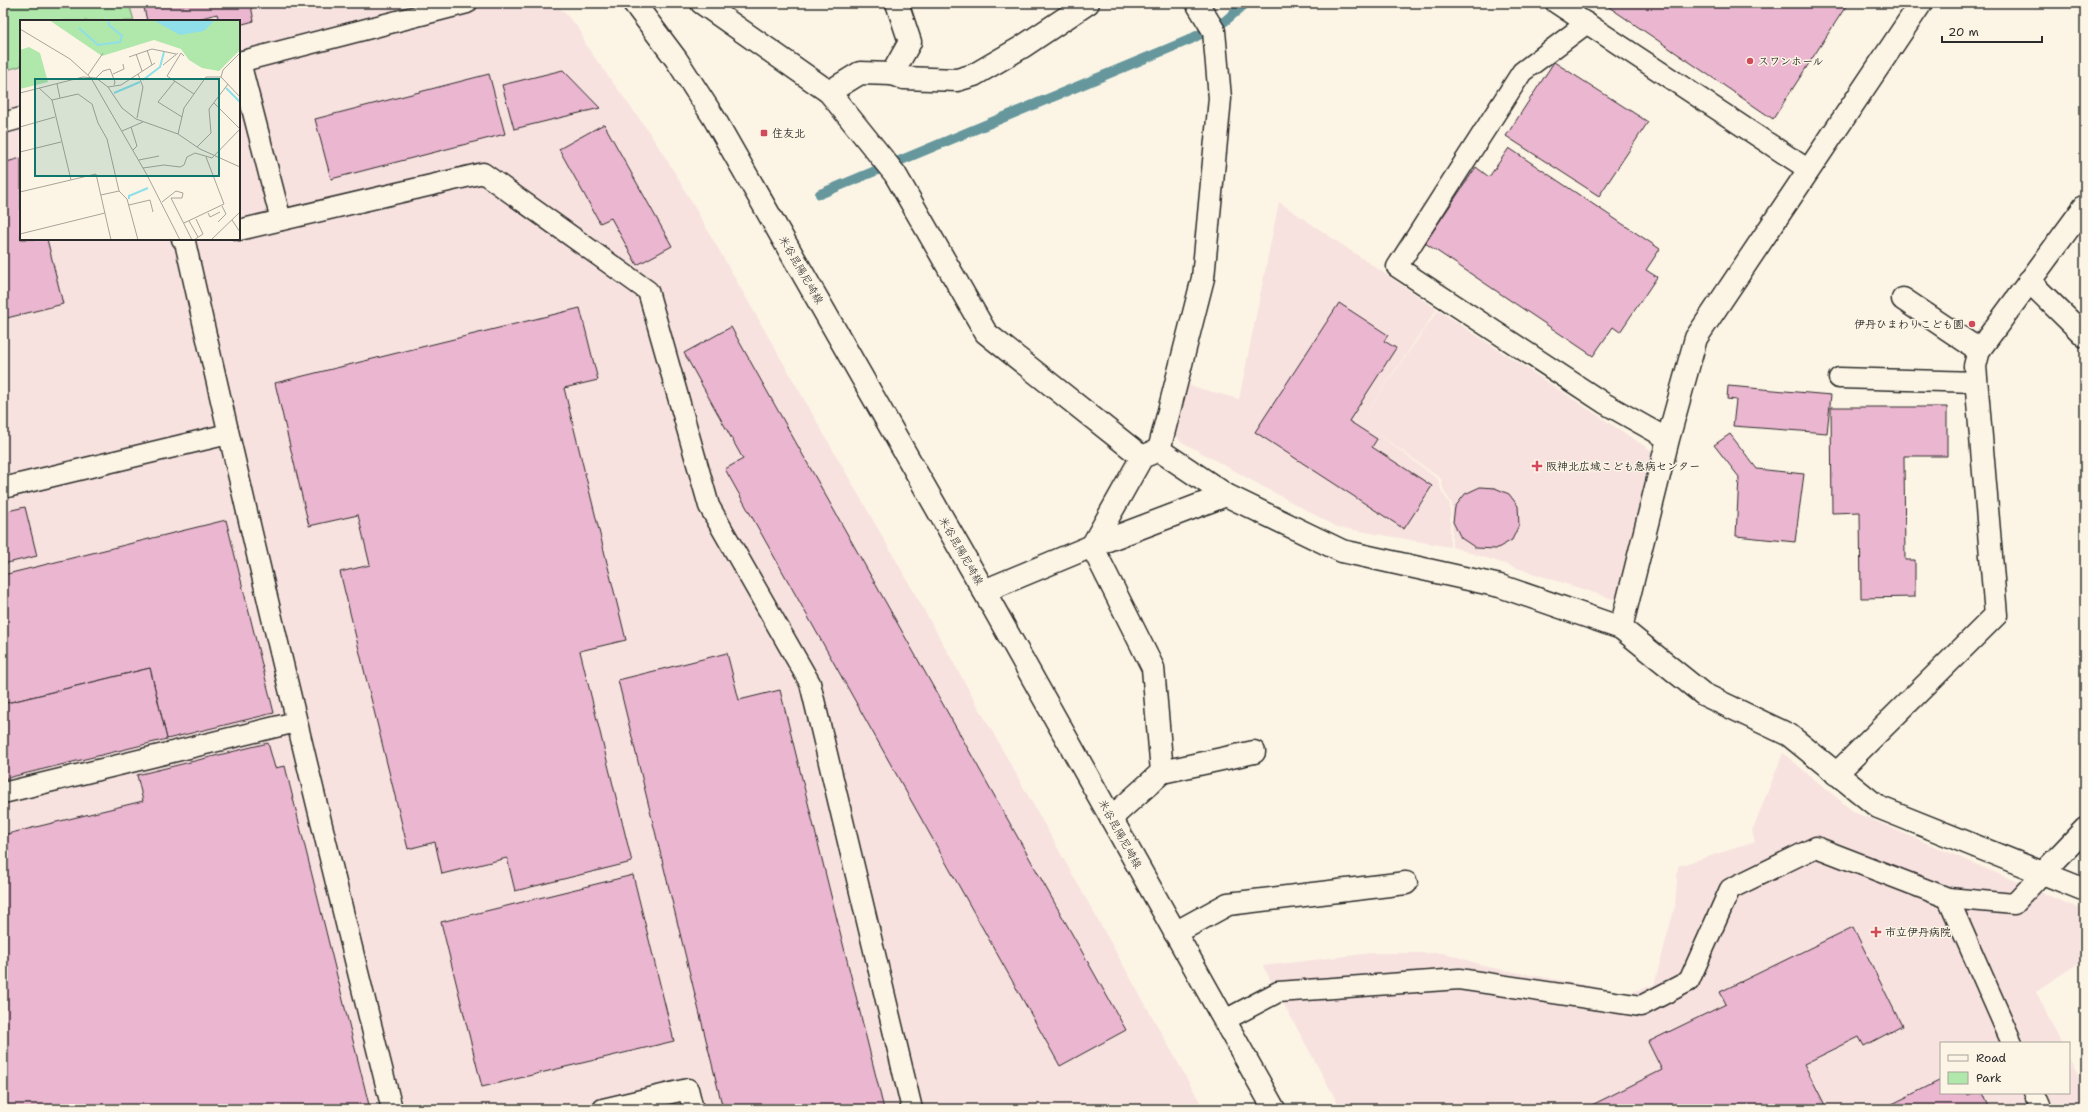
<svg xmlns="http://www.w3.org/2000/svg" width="2088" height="1112" viewBox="0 0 2088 1112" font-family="'Shantell Sans','Klee One',sans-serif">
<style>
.built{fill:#f7e2df;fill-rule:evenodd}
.green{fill:#b0e7aa;stroke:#6e896a}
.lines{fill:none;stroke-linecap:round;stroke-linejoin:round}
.stream{stroke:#66979d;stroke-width:10}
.building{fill:#ebb6d0;stroke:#2b2b2b}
.service-casing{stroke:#2b2b2b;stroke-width:23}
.minor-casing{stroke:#2b2b2b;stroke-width:25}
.secondary-casing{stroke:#2b2b2b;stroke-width:25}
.service{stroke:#fcf5e5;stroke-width:20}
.minor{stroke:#fcf5e5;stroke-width:22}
.secondary{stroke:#fcf5e5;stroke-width:22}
.poi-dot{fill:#d1495b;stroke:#fcf5e5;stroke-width:1.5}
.labels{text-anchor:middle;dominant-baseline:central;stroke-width:3;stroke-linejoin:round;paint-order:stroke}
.poi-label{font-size:11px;font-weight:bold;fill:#2b2b2b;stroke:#fcf5e5;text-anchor:start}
.street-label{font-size:11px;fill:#2b2b2b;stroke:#fcf5e5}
.inset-river{fill:none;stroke:#8edfe9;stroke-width:2}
.inset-road{fill:none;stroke:#a8a49b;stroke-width:1}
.view{fill:#0f766e;fill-opacity:0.15;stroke:#0f766e;stroke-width:2}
.inset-edge{fill:none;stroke:#2b2b2b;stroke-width:2}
</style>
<rect width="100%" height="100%" fill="#fcf5e5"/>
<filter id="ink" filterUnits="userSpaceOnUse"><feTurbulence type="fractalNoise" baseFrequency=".025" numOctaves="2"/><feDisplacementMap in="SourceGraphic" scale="8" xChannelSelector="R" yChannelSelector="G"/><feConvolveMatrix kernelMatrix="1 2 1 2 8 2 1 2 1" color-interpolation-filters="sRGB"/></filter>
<g filter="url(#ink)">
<g class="built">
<path d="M 3,3 L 556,3 L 580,30 L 587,47 L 649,132 L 675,173 L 905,576 L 1204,1109 L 3,1109 ZM 21,21 L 239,21 L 239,239 L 21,239 Z"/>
<polygon points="1279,202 1437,309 1360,422 1438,310 1655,453 1616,600 1452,547 1452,504 1444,492 1441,479 1366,425 1438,479 1442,492 1450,504 1450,547 1337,527 1180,441 1174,432 1187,385 1239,399"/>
<polygon points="1783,753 1854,812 2085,911 2085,959 2036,991 2061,1043 1941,1043 1941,1093 2069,1093 2069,1058 2085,1091 2085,1109 1341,1109 1263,966 1372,953 1446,953 1488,967 1628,993 1654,985 1675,906 1678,866 1755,842 1752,831"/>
</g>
<polygon class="green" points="3,3 129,3 134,21 21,21 21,66 3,71"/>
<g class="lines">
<polyline class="stream" points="820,194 1189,40 1225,21 1246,3"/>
</g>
<g class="building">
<polygon points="143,3 263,3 251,6 254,21 239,25 239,21 219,21 217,14 190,21 147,21"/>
<polygon points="1603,3 1848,3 1773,119"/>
<polygon points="1554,62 1648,122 1599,196 1506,136"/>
<polygon points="563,70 600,108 514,129 502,85"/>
<polygon points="489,74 505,134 331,179 315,119"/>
<polygon points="604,124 672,246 637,265 611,218 600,223 559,149"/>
<polygon points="1509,148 1660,249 1646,270 1657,277 1620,332 1613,327 1593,356 1425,243 1476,167 1489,177"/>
<polygon points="21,158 21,239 47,239 63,304 3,319 3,163"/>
<polygon points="1339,303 1388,335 1384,341 1396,348 1349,421 1377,439 1372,447 1432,486 1404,529 1255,432"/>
<polygon points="580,308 598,380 564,388 626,640 580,651 632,862 515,891 507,858 442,874 435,842 408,849 340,572 370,565 358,515 309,526 275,383"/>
<polygon points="731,327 1126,1030 1060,1066 725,469 743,459 684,353"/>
<polygon points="1728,386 1831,395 1827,433 1733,426 1736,400 1727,399"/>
<polygon points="1831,407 1947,407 1947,456 1904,456 1905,560 1915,560 1915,597 1861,598 1860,512 1832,513"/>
<polygon points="1730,434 1757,469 1804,474 1795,542 1736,536 1739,477 1714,445"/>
<polygon points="1480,487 1495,488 1509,494 1518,506 1519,525 1512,540 1496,549 1476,548 1461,538 1453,522 1455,507 1465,494"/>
<polygon points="25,507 37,556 3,564 3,512"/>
<polygon points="226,520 274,713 167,739 150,668 3,704 3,575"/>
<polygon points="727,653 739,700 780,690 884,1109 723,1109 618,680"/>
<polygon points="150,668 167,739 3,779 3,704"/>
<polygon points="268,743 275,768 285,766 370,1109 3,1109 3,835 143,801 137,775"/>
<polygon points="633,875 674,1041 482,1087 441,922"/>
<polygon points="1853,927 1902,1026 1864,1046 1859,1037 1804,1064 1827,1109 1584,1109 1662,1070 1648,1042 1726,1004 1720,992"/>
<polygon points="1941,1080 1941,1093 1967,1093 1968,1095 1973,1093 1983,1093 1990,1109 1882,1109"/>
</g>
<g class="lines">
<g class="service-casing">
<g id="service">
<polyline points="1556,3 1809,170"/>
<polyline points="1587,23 1522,72 1397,267 1604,403 1668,439"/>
<polyline points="239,62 467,3"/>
<polyline points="240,62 281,220"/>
<polyline points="3,123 21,118"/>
<polyline points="239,230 483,173 648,291 709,506 810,683 912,1109"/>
<path d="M 182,239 L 185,242 C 250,532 320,821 392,1109"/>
<polyline points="1839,378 1976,382"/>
<polyline points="3,488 228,434"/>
<polyline points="3,793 296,722"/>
<polyline points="1948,898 2012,1043"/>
<polyline points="1225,1020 1278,992 1459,979 1641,1006 1689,981 1730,889 1816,847 1948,898 2014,904 2042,874"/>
<polyline points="2034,1093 2041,1109"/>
<polyline points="603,1109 688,1089 693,1109"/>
</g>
</g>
<g class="minor-casing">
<g id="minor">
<polyline points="702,3 829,92 895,174 986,333 1142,457"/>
<polyline points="892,74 910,42 897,3"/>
<polyline points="829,92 860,73 892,74 904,78 957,80 974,75 1022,47 1088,3"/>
<polyline points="2029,281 2085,336"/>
<polyline points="1903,299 1979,350"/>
<polyline points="1159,450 1203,278 1220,98 1214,31 1197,3"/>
<polyline points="1092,546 1142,457 1159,450 1226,495 1342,551 1500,586 1621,628 1703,694 1789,735 1878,807 2085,890"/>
<polyline points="1092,546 1153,668 1162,772 1111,818"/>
<polyline points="984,591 1092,546 1226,495"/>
<polyline points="1621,628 1668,439 1696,338 1921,3"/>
<polyline points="1162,772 1254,752"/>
<polyline points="1836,774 1996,615 1975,366 1979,350 2085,206"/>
<polyline points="2042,874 2085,829"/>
<polyline points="1175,933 1228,904 1406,883"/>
</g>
</g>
<g class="secondary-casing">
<polyline id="secondary" points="634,3 676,59 714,118 984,591 1274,1109"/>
</g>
<use href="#service" class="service"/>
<use href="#minor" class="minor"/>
<use href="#secondary" class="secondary"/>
</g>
</g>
<g class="poi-dot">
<circle cx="1750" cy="61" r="4"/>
<rect x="760" y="129" width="8" height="8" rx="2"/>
<circle cx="1972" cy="324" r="4"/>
<path d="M1535 460h4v4h4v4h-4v4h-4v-4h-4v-4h4z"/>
<path d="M1874 926h4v4h4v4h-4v4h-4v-4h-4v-4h4z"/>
</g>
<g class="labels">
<g class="poi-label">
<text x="1758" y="61">スワンホール</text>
<text x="772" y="133">住友北</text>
<text x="1964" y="324" text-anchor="end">伊丹ひまわりこども園</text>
<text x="1546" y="466">阪神北広域こども急病センター</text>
<text x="1885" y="932">市立伊丹病院</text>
</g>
<g class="street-label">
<text transform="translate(801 270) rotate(60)">米谷昆陽尼崎線</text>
<text transform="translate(961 551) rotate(60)">米谷昆陽尼崎線</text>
<text transform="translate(1120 834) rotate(61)">米谷昆陽尼崎線</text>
</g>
</g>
<g transform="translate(20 20)">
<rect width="220" height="220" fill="#fcf5e5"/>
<path d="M 29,0 L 220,0 L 220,30 L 199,51 L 182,48 L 169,40 L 161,29 L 134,20 L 82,36 ZM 9,27 L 20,33 L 28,62 L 0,69 L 0,30 Z" fill="#b0e7aa"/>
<path d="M 133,0 L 195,0 L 184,11 L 160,15 Z" fill="#8edfe9"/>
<path class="inset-river" d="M 59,8 L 78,25 L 100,22 L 102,16 L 89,5 L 88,0M 123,60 L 140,47 L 144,32M 206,68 L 220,82M 94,73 L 120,62M 109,179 L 109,176 L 128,168"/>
<path class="inset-road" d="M 0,9 L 50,39 L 71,58 L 127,155 L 160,220M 127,30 L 132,45M 220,33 L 203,50 L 201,57 L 220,77M 116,34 L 122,51M 164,36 L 161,33 L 147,56 L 174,74M 109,37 L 132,29 L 156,34M 143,45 L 158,33M 93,54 L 104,49 L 103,44M 68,55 L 83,33M 76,58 L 83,51 L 90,49 L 95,62 L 94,65M 155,61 L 138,82 L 162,97M 37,64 L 40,78M 88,67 L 101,65 L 135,43M 19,68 L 32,80 L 51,160M 0,73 L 63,57 L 76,58 L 88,67 L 102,88 L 116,99 L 158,114 L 180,129 L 220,147M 32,80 L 58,74 L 72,84 L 78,103 L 87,119 L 99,171 L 107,179 L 118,220M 194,83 L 220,109M 117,98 L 123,67 L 118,54M 0,107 L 35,97M 111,107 L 117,126 L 113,130M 102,111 L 123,102M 158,114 L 164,88 L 186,57 L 201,57M 177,127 L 191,113 L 189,89 L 208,64M 0,132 L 41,122M 119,140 L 139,136M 123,148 L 144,145 L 160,147 L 164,145 L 167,137 L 175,133 L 192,138 L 220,109M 0,172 L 76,154 L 91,220M 81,175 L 99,171M 151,178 L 172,220M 142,182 L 156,171 L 163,173 L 162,178 L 151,178M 109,185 L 130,180 L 133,192M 188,193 L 190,197 L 200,192M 212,200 L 220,212M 169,201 L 178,217M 198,202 L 206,194 L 202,186M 164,203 L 204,184 L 186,137M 0,214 L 85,193M 174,220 L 183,214 L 176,199M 191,220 L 220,192"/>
<path class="view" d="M 15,59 L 199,59 L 199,156 L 15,156 Z"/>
<rect width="220" height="220" class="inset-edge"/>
</g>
<rect width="2088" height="1112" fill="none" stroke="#fcf5e5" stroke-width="16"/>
<rect x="8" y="8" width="2072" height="1096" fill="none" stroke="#2b2b2b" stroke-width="1.5" filter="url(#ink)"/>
<rect x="1940" y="1042" width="130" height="52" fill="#fcf5e5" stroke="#a8a49b"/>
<rect x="1948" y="1055" width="20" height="6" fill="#fcf5e5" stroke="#a8a49b"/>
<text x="1976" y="1062" font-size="12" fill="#2b2b2b">Road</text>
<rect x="1948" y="1072" width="20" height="12" fill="#b0e7aa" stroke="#a8a49b"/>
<text x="1976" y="1082" font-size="12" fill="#2b2b2b">Park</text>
<path d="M1942 36v6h100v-6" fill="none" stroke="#2b2b2b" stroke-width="2"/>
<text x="1948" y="36" font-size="12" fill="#2b2b2b" stroke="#fcf5e5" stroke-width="3" paint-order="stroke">20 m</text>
</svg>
